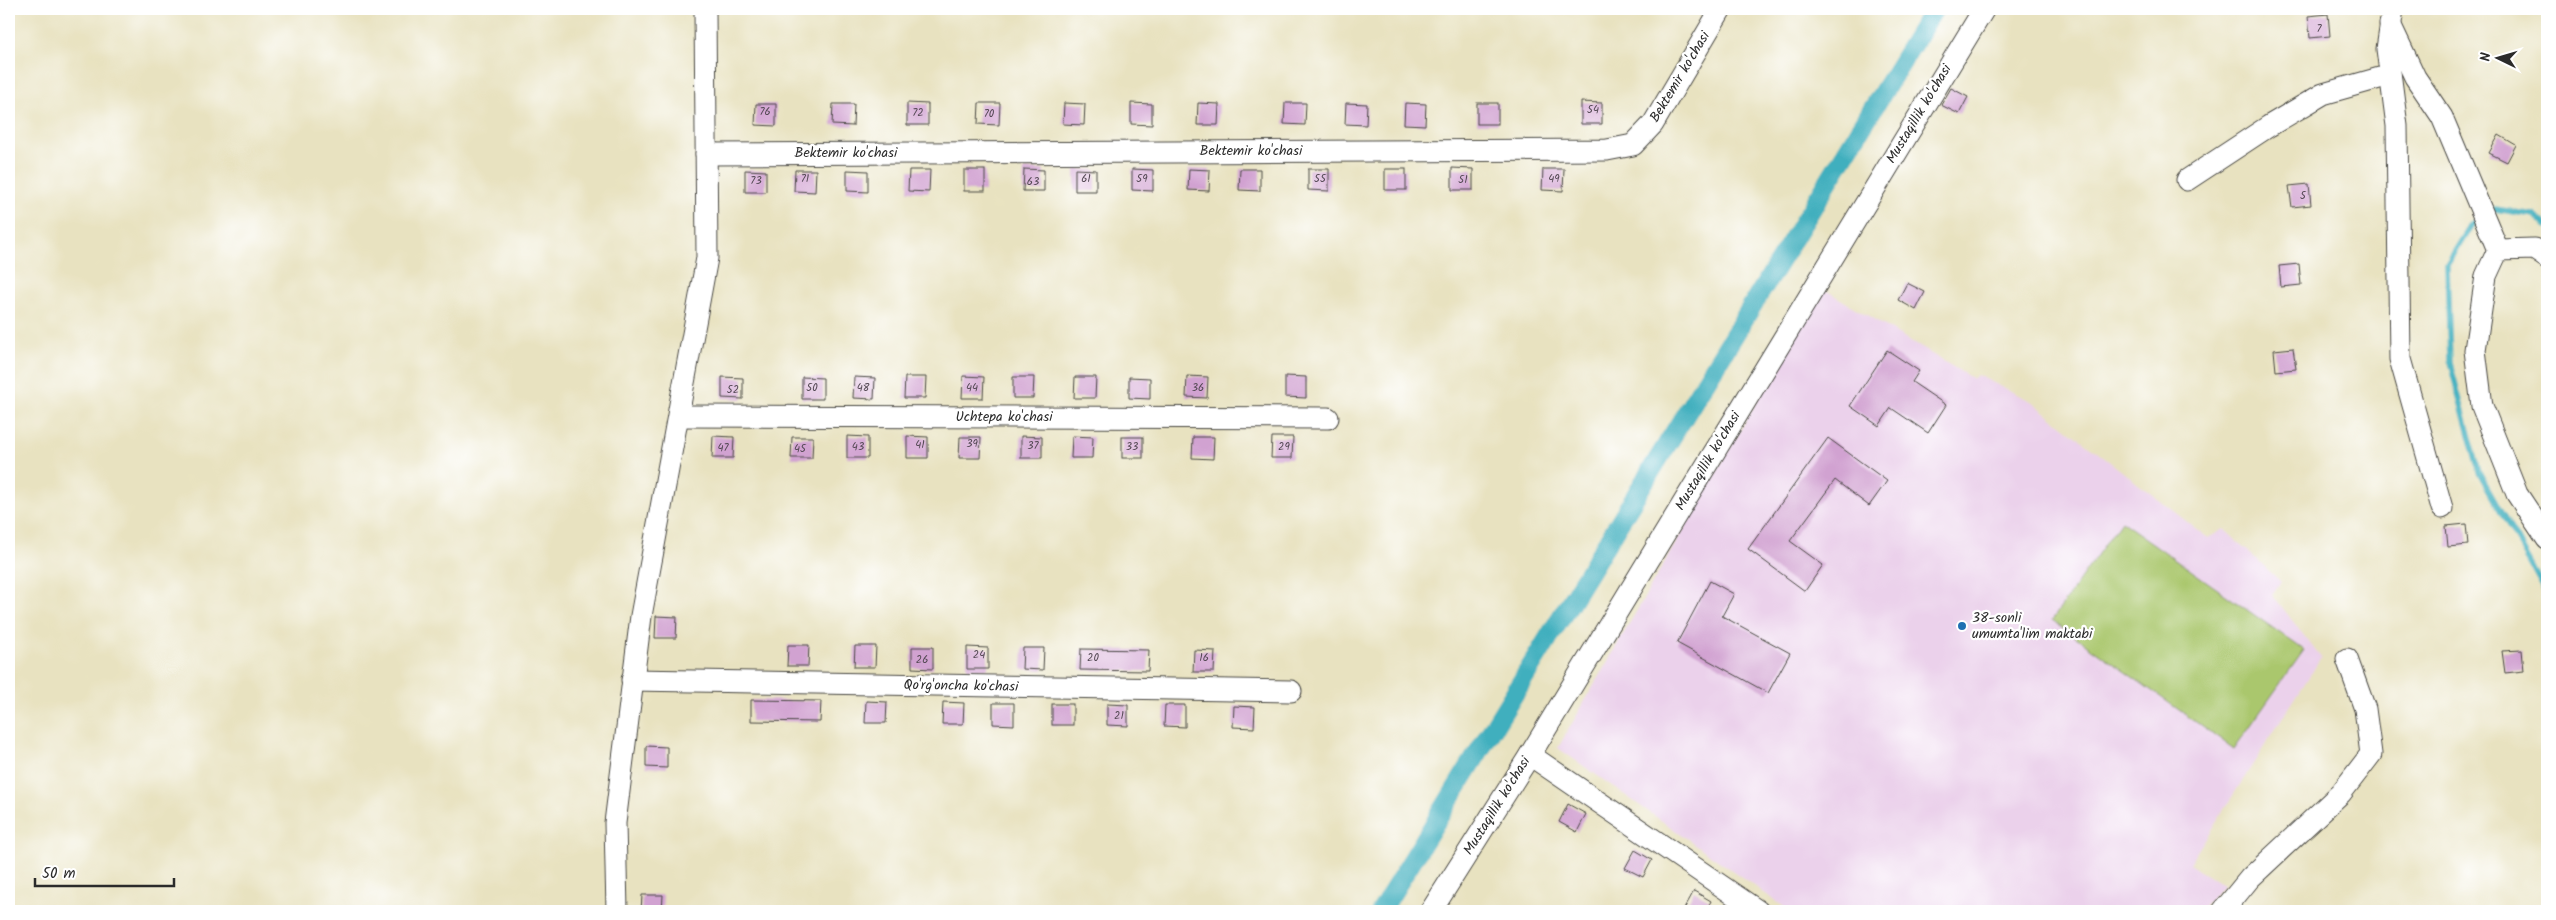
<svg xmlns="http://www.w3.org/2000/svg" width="2556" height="920" viewBox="0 0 2556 920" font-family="Kalam,sans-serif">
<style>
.built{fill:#ebd1eb}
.green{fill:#aac76d;stroke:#6a794c}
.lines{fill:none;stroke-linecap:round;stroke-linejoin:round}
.stream{stroke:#41afbe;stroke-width:5.5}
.canal{stroke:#41afbe;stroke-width:20}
.building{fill:#d1a2d1}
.minor-casing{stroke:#474641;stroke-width:23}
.minor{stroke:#fff;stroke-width:21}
.poi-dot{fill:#1f6fb2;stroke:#fff;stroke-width:2}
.labels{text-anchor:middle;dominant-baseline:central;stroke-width:4.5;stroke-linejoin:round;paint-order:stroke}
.number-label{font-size:11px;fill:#544954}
.street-label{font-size:14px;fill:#2b2b2b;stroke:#fff}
.poi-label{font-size:14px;fill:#2b2b2b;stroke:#fff;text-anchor:start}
</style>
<rect width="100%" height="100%" fill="#fff"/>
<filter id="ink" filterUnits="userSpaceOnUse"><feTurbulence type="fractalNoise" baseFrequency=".02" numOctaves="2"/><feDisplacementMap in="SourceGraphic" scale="10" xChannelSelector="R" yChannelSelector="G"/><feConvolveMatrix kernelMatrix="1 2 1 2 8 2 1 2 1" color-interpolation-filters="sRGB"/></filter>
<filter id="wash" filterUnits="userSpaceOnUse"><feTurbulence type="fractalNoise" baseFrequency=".0096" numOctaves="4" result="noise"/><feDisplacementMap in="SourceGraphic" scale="20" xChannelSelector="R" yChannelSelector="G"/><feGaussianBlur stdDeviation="1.12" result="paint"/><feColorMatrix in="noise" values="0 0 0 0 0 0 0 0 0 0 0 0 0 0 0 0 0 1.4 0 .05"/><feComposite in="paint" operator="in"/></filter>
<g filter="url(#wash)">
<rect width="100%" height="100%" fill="#e8e2c0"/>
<polygon class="built" points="1822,288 1973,379 1977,375 2031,401 2208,538 2224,529 2281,582 2272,594 2321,658 2189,864 2224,885 2200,911 1790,911 1558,748"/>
<polygon class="green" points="2121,521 2304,650 2234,749 2052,620"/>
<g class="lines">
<g class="stream">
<polyline points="2488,214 2495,209 2534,215 2547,226"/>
<polyline points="2480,219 2471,225 2447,264 2450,363 2479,472 2547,594"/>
</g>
<polyline class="canal" points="1381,911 1934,9"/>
</g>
<g id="blocks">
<g class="building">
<polygon points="2328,14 2330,36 2310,38 2308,16"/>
<polygon points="1951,88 1968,97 1959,114 1941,105"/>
<polygon points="1581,102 1602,103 1602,124 1581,124"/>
<polygon points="907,103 928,104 928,125 907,125"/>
<polygon points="979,103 1000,103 999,125 978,124"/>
<polygon points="1064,103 1085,104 1084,125 1063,124"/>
<polygon points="1131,103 1152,104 1152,125 1131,124"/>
<polygon points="1198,103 1219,104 1218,125 1197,125"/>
<polygon points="1285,103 1306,103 1305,125 1284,124"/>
<polygon points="1346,103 1367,104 1366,125 1345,124"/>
<polygon points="1405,103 1426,104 1425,125 1404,124"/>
<rect x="1477" y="103" width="21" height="21"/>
<polygon points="756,104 776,104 776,126 755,125"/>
<polygon points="833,104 854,104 853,126 832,125"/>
<polygon points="2499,135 2516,145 2507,162 2489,153"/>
<polygon points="1452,168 1473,169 1473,190 1452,190"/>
<polygon points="1024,169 1044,170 1044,191 1023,191"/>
<polygon points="1075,169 1096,170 1096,191 1075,191"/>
<polygon points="1132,169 1153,170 1153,191 1132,190"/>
<polygon points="1189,169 1210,170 1209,191 1188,190"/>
<polygon points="1240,169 1260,169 1260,191 1239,190"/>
<polygon points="1308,169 1329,169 1329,191 1308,190"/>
<rect x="1385" y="169" width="21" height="21"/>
<polygon points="1543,169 1564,169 1563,191 1542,190"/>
<polygon points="745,170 766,171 766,192 745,192"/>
<polygon points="795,170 816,170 815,192 794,191"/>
<polygon points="847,170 868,171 868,192 847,191"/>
<polygon points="909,170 930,170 929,192 908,191"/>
<rect x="964" y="170" width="21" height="21"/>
<polygon points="2309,184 2311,205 2292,207 2289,186"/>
<polygon points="2299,264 2301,285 2281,287 2279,266"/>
<polygon points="1907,283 1925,292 1916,310 1898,300"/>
<polygon points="2293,348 2296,369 2276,371 2274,350"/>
<polygon points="1887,350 1919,371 1912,382 1946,405 1928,433 1891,408 1879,426 1850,406"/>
<polygon points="963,376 984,377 983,398 962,398"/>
<polygon points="1187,376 1208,377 1207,398 1186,397"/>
<polygon points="1285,376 1306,377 1306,398 1285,397"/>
<polygon points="722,377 743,378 743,399 722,398"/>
<polygon points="802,377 823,378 823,399 802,399"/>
<polygon points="854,377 875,378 874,399 853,398"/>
<polygon points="905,377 926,377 925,398 904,398"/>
<polygon points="1013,377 1034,377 1033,398 1013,398"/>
<polygon points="1075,377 1096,377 1095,398 1074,398"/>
<polygon points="1129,377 1150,378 1150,399 1129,398"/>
<polygon points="713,436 734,437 733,458 712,458"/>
<polygon points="847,436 868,437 868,458 847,458"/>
<polygon points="907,436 928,437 928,458 907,458"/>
<polygon points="1021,436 1042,437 1042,458 1021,458"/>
<polygon points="1072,436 1093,437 1092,458 1071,458"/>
<polygon points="792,437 813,437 812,458 791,458"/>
<polygon points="960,437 981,437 980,458 959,458"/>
<rect x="1122" y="437" width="21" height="21"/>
<polygon points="1193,437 1214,437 1213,459 1192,458"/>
<polygon points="1272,437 1293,437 1292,458 1271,458"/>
<polygon points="1828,438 1887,481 1869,506 1835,480 1790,541 1823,565 1805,591 1748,549"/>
<polygon points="2466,524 2468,545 2448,547 2446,526"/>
<polygon points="1710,581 1734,594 1722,616 1790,653 1768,693 1677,643"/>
<polygon points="656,616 677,617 676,638 655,638"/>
<polygon points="788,645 809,645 808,666 787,666"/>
<polygon points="855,646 876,646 875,667 854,667"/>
<polygon points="912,647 933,647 933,669 912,668"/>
<polygon points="967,647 988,648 988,669 967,669"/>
<polygon points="1023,648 1044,648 1043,670 1022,669"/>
<polygon points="1081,649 1149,650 1148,671 1080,670"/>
<polygon points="1194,650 1215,651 1214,672 1193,672"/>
<polygon points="2522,650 2524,671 2505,673 2502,651"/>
<polygon points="751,700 821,701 820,722 751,721"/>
<polygon points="866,701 887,702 886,723 865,723"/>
<polygon points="943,702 964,703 963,724 942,724"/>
<polygon points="993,703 1014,703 1014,725 993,724"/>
<rect x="1052" y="704" width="21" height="21"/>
<polygon points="1107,704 1128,705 1128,726 1107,725"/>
<polygon points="1165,705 1185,705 1185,727 1164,726"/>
<polygon points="1234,706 1255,707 1254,728 1233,727"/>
<polygon points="646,746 667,747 667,768 646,767"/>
<polygon points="1568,804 1586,814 1577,832 1559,822"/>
<polygon points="1635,850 1652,860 1643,877 1625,868"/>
<polygon points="1694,891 1711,901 1706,911 1683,911"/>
<polygon points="642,895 663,895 662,911 641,911"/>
</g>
</g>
</g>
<g filter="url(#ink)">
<use href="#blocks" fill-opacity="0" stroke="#474641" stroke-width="1"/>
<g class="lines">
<g class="minor-casing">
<g id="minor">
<polyline points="2393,9 2387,49 2397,126 2400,359 2442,508"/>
<polyline points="2390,24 2415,77 2442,117 2498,250"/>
<polyline points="706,154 1607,150 1633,145 1653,124 1721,9"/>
<polyline points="2187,180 2269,126 2323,94 2390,75"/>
<polyline points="2547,258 2534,249 2498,250 2486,276 2475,350 2482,406 2517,494 2547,539"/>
<polyline points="679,416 1328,418"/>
<polyline points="632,680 1291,691"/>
<polyline points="1530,755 1758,911"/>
<polyline points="617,911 615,823 641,616 707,258 705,9"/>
<polyline points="1431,911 1530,755 1984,9"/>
<polyline points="2223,911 2250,878 2341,793 2371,754 2365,709 2347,659"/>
</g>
</g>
<use href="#minor" class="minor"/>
</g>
</g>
<circle class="poi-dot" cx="1962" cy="626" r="5"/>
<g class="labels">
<g class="number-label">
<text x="2319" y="29">7</text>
<text x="1593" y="110">54</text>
<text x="765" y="112">76</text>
<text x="918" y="113">72</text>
<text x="989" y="114">70</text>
<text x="805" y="179">71</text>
<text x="1086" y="179">61</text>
<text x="1142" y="179">59</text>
<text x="1320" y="179">55</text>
<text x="1554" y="179">49</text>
<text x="1463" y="180">51</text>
<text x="756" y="181">73</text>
<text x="1033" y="182">63</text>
<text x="2303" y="196">5</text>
<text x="812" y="388">50</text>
<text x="863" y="388">48</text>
<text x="972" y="388">44</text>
<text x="1198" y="388">36</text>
<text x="733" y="390">52</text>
<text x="972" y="444">39</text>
<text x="920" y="445">41</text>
<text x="1033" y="446">37</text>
<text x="858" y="447">43</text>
<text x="1132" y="447">33</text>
<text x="1284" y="447">29</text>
<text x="723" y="448">47</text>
<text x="800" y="449">45</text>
<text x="979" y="655">24</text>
<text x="1093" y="658">20</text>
<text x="1204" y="658">16</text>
<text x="922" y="660">26</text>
<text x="1119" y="716">21</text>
</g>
<g class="street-label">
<text transform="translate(1680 77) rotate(-59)">Bektemir ko'chasi</text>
<text transform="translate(1919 114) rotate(-59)">Mustaqillik ko'chasi</text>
<text x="1251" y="151">Bektemir ko'chasi</text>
<text x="846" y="153">Bektemir ko'chasi</text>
<text x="1004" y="417">Uchtepa ko'chasi</text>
<text transform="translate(1708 461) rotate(-59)">Mustaqillik ko'chasi</text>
<text transform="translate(961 686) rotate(1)">Qo'rg'oncha ko'chasi</text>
<text transform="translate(1497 806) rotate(-58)">Mustaqillik ko'chasi</text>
</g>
<g class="poi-label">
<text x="1972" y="618">38-sonli<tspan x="1972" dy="16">umumta'lim maktabi</tspan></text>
</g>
</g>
<rect width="2556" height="920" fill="none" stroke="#fff" stroke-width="30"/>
<g transform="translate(2498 58) rotate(275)" stroke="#ffffff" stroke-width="4" paint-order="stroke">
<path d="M0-4L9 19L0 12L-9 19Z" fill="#2b2b2b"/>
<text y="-8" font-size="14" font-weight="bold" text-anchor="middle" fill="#2b2b2b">N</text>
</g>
<path d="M35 878v8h139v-8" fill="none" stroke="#2b2b2b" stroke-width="2.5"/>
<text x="42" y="878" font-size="15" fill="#2b2b2b" stroke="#ffffff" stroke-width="4" paint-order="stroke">50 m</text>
</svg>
